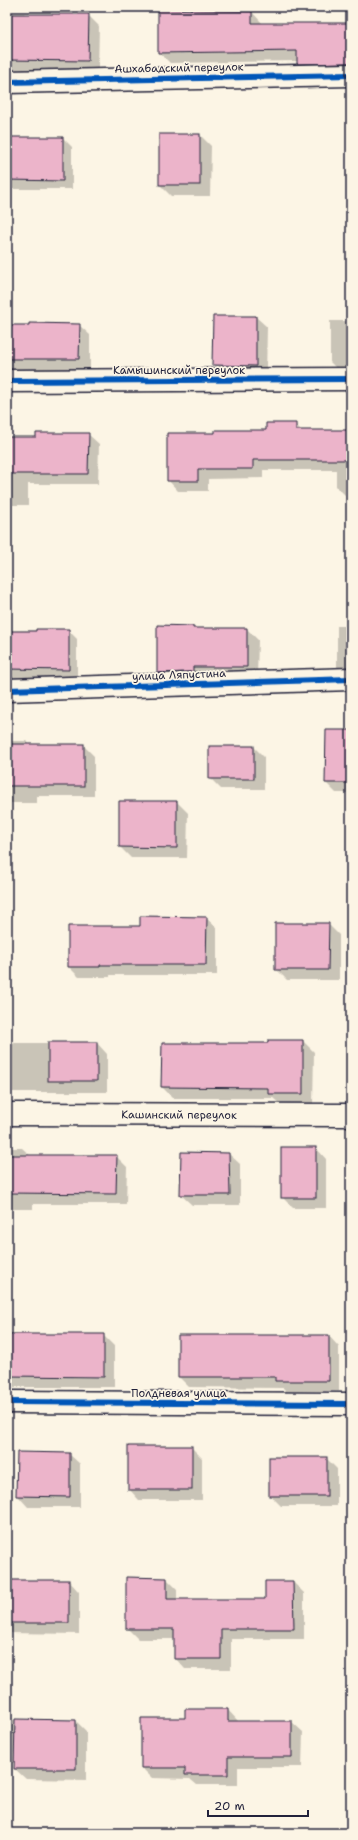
<svg xmlns="http://www.w3.org/2000/svg" width="358" height="1840" viewBox="0 0 358 1840" font-family="'Shantell Sans',sans-serif">
<style>
.shadow{fill:#0003}
.building{fill:#ecb4ca;stroke:#22223b}
.lines{fill:none;stroke-linecap:round;stroke-linejoin:round}
.street-casing{stroke:#22223b;stroke-width:25}
.street{stroke:#fcf5e5;stroke-width:22}
.cycleway-casing{stroke:#fcf5e5;stroke-width:8}
.cycleway{stroke:#0057b8;stroke-width:6}
.labels{text-anchor:middle;dominant-baseline:central;stroke-width:3.5;stroke-linejoin:round;paint-order:stroke}
.street-label{font-size:11px;fill:#22223b;stroke:#fcf5e5}
</style>
<rect width="100%" height="100%" fill="#fcf5e5"/>
<filter id="ink" filterUnits="userSpaceOnUse"><feTurbulence type="fractalNoise" baseFrequency=".025" numOctaves="2"/><feDisplacementMap in="SourceGraphic" scale="8" xChannelSelector="R" yChannelSelector="G"/><feConvolveMatrix kernelMatrix="1 2 1 2 8 2 1 2 1" color-interpolation-filters="sRGB"/></filter>
<g filter="url(#ink)">
<g class="shadow">
<polygon points="252,12 263,24 351,24 351,73 308,74 298,61 170,63 159,52"/>
<polygon points="7,13 24,13 26,15 88,15 99,26 98,71 34,70 34,73 7,73"/>
<polygon points="200,135 211,146 210,196 171,196 160,185"/>
<polygon points="7,138 63,138 72,147 72,189 7,189"/>
<polygon points="214,317 256,317 267,327 266,376 224,376 214,365"/>
<polygon points="330,321 351,321 351,373 341,373 330,362"/>
<polygon points="7,325 79,325 90,335 90,370 7,370"/>
<polygon points="295,424 302,431 351,431 351,496 346,496 336,486 336,470 263,470 263,478 208,479 208,491 178,491 168,480 216,434 267,431"/>
<polygon points="88,434 99,444 98,484 28,484 28,505 7,505 7,438 37,438"/>
<polygon points="158,626 193,627 196,629 247,629 258,640 257,677 168,683 158,672"/>
<polygon points="337,626 351,626 351,677 348,677 337,667"/>
<polygon points="68,630 77,639 77,678 7,678 7,631"/>
<polygon points="351,731 351,793 336,793 326,783"/>
<polygon points="7,741 26,741 30,745 83,745 94,756 94,796 37,796 37,803 7,803"/>
<polygon points="254,747 264,757 264,789 221,789 210,778"/>
<polygon points="120,802 177,802 188,813 187,858 131,858 120,847"/>
<polygon points="206,918 217,928 217,975 110,975 110,977 79,977 69,967 141,927"/>
<polygon points="328,924 339,935 339,980 287,980 276,969"/>
<polygon points="303,1041 314,1052 313,1105 280,1104 273,1098 173,1098 162,1087 163,1044 269,1044"/>
<polygon points="7,1043 97,1043 107,1054 107,1092 10,1092 10,1096 7,1096"/>
<polygon points="7,1148 22,1148 31,1156 116,1156 127,1167 126,1204 33,1204 33,1209 7,1209"/>
<polygon points="316,1148 326,1159 326,1208 293,1208 282,1197"/>
<polygon points="182,1153 229,1154 240,1164 240,1205 192,1205 181,1195"/>
<polygon points="7,1333 19,1333 21,1335 103,1335 114,1346 114,1387 7,1387"/>
<polygon points="329,1336 339,1347 339,1391 286,1391 283,1388 189,1387 179,1377"/>
<polygon points="191,1447 202,1458 202,1500 139,1500 129,1489"/>
<polygon points="69,1454 80,1464 80,1507 28,1507 18,1496"/>
<polygon points="326,1458 337,1469 337,1506 281,1506 270,1495"/>
<polygon points="167,1579 177,1589 177,1600 266,1600 293,1582 304,1593 304,1639 231,1639 231,1669 185,1669 175,1658 175,1639 138,1639 127,1628"/>
<polygon points="7,1581 69,1581 79,1592 79,1634 7,1633"/>
<polygon points="228,1710 239,1722 292,1722 303,1732 302,1767 238,1767 238,1785 197,1785 190,1779 152,1778 142,1768 186,1719"/>
<polygon points="7,1720 75,1720 86,1731 86,1780 26,1779 15,1769 15,1763 7,1763"/>
<polygon points="31,1829 76,1829 80,1833 31,1833"/>
</g>
<g class="building">
<polygon points="158,9 252,11 252,23 351,23 351,63 297,64 297,51 158,53"/>
<polygon points="7,14 89,14 88,61 7,60"/>
<rect x="159" y="134" width="41" height="51"/>
<polygon points="7,137 63,137 63,181 7,180"/>
<polygon points="213,316 256,316 256,366 212,365"/>
<polygon points="29,323 80,324 79,359 7,359 7,325 29,325"/>
<polygon points="266,423 296,423 296,430 351,430 351,460 253,460 253,469 198,469 198,481 167,481 167,433 215,433 215,430 266,430"/>
<polygon points="36,433 89,433 88,474 7,474 7,437 36,437"/>
<polygon points="157,625 193,626 193,628 247,628 247,667 193,667 193,672 157,673"/>
<polygon points="36,629 69,629 69,670 7,669 7,631 36,631"/>
<polygon points="326,730 351,730 351,783 325,783"/>
<rect x="7" y="744" width="77" height="42"/>
<rect x="209" y="746" width="45" height="33"/>
<polygon points="119,801 177,801 177,848 119,847"/>
<polygon points="140,916 207,917 206,965 100,965 100,967 68,967 68,926 140,926"/>
<polygon points="275,923 329,923 328,970 275,970"/>
<polygon points="268,1040 303,1040 303,1094 268,1094 268,1088 161,1087 162,1043 268,1043"/>
<rect x="48" y="1042" width="49" height="39"/>
<rect x="281" y="1147" width="35" height="51"/>
<polygon points="181,1152 229,1153 230,1195 180,1195"/>
<polygon points="7,1155 117,1155 116,1194 7,1193"/>
<polygon points="7,1334 104,1334 104,1377 7,1376"/>
<polygon points="178,1335 329,1335 329,1381 275,1381 275,1377 178,1377"/>
<rect x="128" y="1446" width="64" height="44"/>
<polygon points="17,1452 70,1453 70,1497 16,1496"/>
<rect x="269" y="1457" width="58" height="39"/>
<polygon points="126,1577 167,1578 167,1599 265,1599 265,1581 293,1581 294,1629 221,1629 221,1659 174,1659 174,1629 126,1629"/>
<rect x="7" y="1580" width="62" height="43"/>
<polygon points="185,1709 228,1709 228,1721 292,1721 292,1757 228,1757 228,1775 185,1775 185,1768 141,1768 141,1718 185,1718"/>
<polygon points="15,1719 76,1720 76,1769 14,1769"/>
</g>
<g class="lines">
<g class="street-casing">
<g id="street">
<polyline points="7,82 351,75"/>
<polyline points="7,381 351,379"/>
<polyline points="7,690 351,679"/>
<path id="s1" d="M 7,1114 L 351,1115"/>
<polyline points="7,1402 351,1404"/>
</g>
</g>
<use href="#street" class="street"/>
<g class="cycleway-casing">
<g id="cycleway">
<polyline points="7,82 351,75"/>
<polyline points="7,381 351,379"/>
<polyline points="7,690 351,679"/>
<polyline points="7,1402 351,1404"/>
</g>
</g>
<use href="#cycleway" class="cycleway"/>
</g>
</g>
<g class="labels">
<g class="street-label">
<text transform="translate(179 68) rotate(-1)">Ашхабадский переулок</text>
<text x="179" y="370">Камышинский переулок</text>
<text transform="translate(179 675) rotate(-2)">улица Ляпустина</text>
<text stroke="none"><textPath href="#s1" startOffset="172">Кашинский переулок</textPath></text>
<text x="179" y="1393">Полдневая улица</text>
</g>
</g>
<rect width="358" height="1840" fill="none" stroke="#fcf5e5" stroke-width="24"/>
<rect x="12" y="12" width="334" height="1816" fill="none" stroke="#22223b" stroke-width="1.5" filter="url(#ink)"/>
<path d="M208 1810v6h100v-6" fill="none" stroke="#22223b" stroke-width="2"/>
<text x="214" y="1810" font-size="12" fill="#22223b" stroke="#fcf5e5" stroke-width="3" paint-order="stroke">20 m</text>
</svg>
